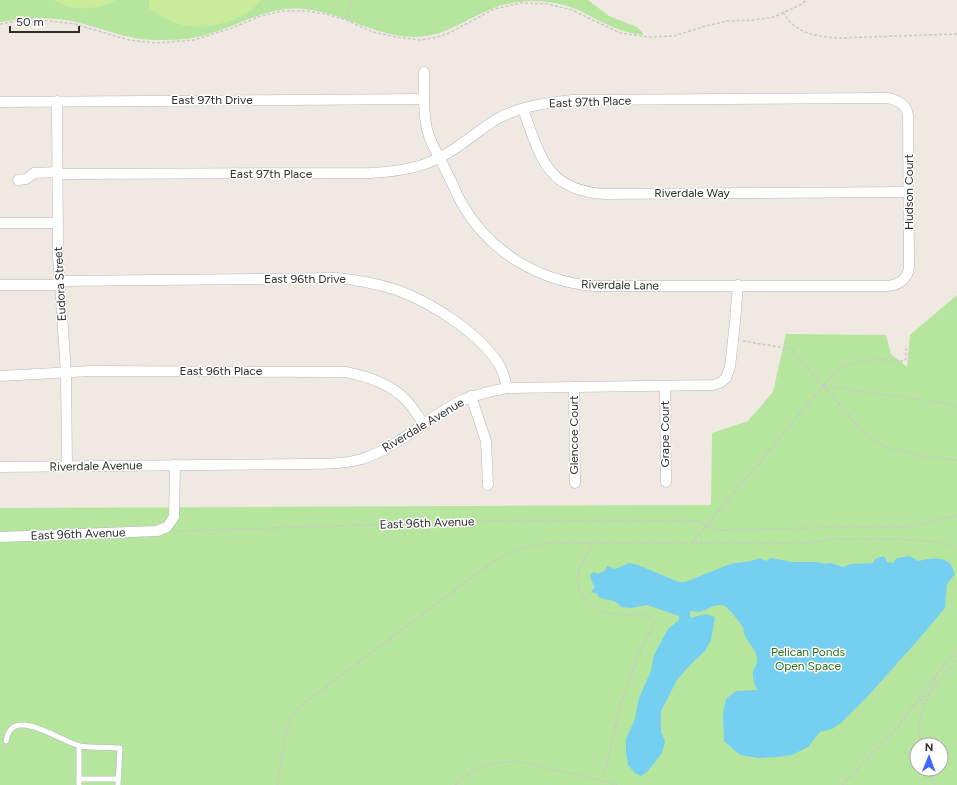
<svg xmlns="http://www.w3.org/2000/svg" width="957" height="785" viewBox="0 0 957 785" font-family="Figtree,sans-serif">
<style>
.green{fill:#b6e59e;fill-rule:evenodd}
.pitch{fill:#c9ec9a}
.water{fill:#75cff0}
.lines{fill:none;stroke-linecap:round;stroke-linejoin:round}
.service-casing{stroke:#b4b7c1;stroke-width:6}
.minor-casing{stroke:#b4b7c1;stroke-width:11}
.path{stroke:#c9c9c9;stroke-width:1.5;stroke-dasharray:3 2;stroke-linecap:butt}
.service{stroke:#fff;stroke-width:5}
.minor{stroke:#fff;stroke-width:10}
.labels{text-anchor:middle;dominant-baseline:central;stroke-width:3;stroke-linejoin:round;paint-order:stroke}
.street-label{font-size:12px;fill:#2e2e2e;stroke:#fff}
.park-label{font-size:12px;fill:#2c6e1b;stroke:#fff}
</style>
<rect width="100%" height="100%" fill="#efe9e1"/>
<g class="green">
<path d="M 0,0 L 588,0 L 609,16 L 637,27 L 643,33 L 643,35 C 617,32 601,21 578,10 C 564,4 547,1 532,1 C 518,1 502,4 489,10 C 462,21 443,38 411,37 C 367,35 331,4 285,9 C 256,13 232,28 205,35 C 189,40 171,40 155,40 C 129,40 105,29 80,23 C 53,16 27,18 0,22 Z"/>
<path d="M 957,295 L 957,785 L 0,785 L 0,508 L 711,505 L 712,433 L 748,421 L 773,392 L 786,334 L 886,335 L 891,354 L 907,367 L 910,335 ZM 917,745 L 941,745 L 941,769 L 917,769 Z"/>
</g>
<g class="pitch">
<path d="M 53,0 L 115,0 C 106,8 80,10 68,7 C 63,5 58,2 53,0 Z"/>
<path d="M 149,0 L 261,0 C 248,19 210,30 188,26 C 174,24 160,16 149,8 Z"/>
</g>
<path class="water" d="M 884,556 L 887,562 L 893,563 L 897,558 L 910,556 L 918,561 C 927,559 940,556 948,562 C 952,564 953,570 955,574 L 947,584 L 945,608 L 918,640 L 868,696 L 841,723 L 832,729 L 820,732 L 808,747 L 792,755 L 777,757 L 759,758 L 740,755 L 724,741 L 723,713 L 726,699 L 736,691 L 757,690 C 755,685 752,678 753,672 C 755,665 758,666 757,657 C 755,648 749,644 745,636 C 743,633 744,630 743,627 C 742,625 728,607 725,606 C 715,602 708,610 699,612 C 696,612 692,611 690,611 L 690,618 L 705,614 L 715,617 L 711,640 L 705,651 L 690,665 L 677,680 L 661,711 L 661,732 L 665,741 L 662,753 L 647,772 L 641,776 L 635,773 L 628,765 L 626,752 L 626,739 L 635,719 L 639,698 L 651,671 L 654,655 L 668,629 L 679,620 L 679,616 L 647,605 L 631,608 L 622,607 L 614,601 L 600,598 L 597,594 L 591,592 L 595,587 L 592,582 L 590,575 L 594,572 L 597,574 L 605,571 L 607,566 L 615,569 L 629,563 L 638,565 L 679,582 L 685,582 L 723,567 C 735,560 745,565 759,558 L 766,561 L 771,558 L 792,562 L 817,562 L 825,564 L 831,563 L 843,567 L 851,564 L 873,563 L 875,559 Z"/>
<g class="lines">
<g class="service-casing">
<g id="service">
<path d="M 6,741 C 7,738 7,735 9,732 C 19,711 65,743 80,746 C 93,748 107,747 120,748 L 118,785"/>
<polyline points="79,746 79,785"/>
<polyline points="79,779 118,779"/>
</g>
</g>
<g class="minor-casing">
<g id="minor">
<polyline points="57,101 58,256 66,373 67,466"/>
<polyline points="0,102 424,99"/>
<path d="M 523,109 C 540,156 546,190 604,194 L 909,192"/>
<path d="M 57,174 L 370,173 C 390,172 411,170 430,162 C 455,152 474,133 497,119 C 520,106 546,103 571,100 L 887,98 C 896,99 907,105 908,115 L 909,267 C 908,279 899,285 887,286 L 593,286 C 538,281 490,252 462,204 C 456,193 452,182 446,171 C 439,156 428,140 426,124 C 423,107 424,89 424,72"/>
<polyline points="18,180 26,179 34,173 58,172"/>
<polyline points="0,223 58,223"/>
<path d="M 60,281 L 337,278 C 358,280 378,284 397,290 C 432,303 482,334 501,368 C 504,374 505,381 507,388"/>
<polyline points="0,285 60,285"/>
<path d="M 0,376 L 91,371 L 345,372 C 366,376 389,383 405,399 C 412,406 418,416 424,424"/>
<polyline points="665,386 666,482"/>
<polyline points="574,387 575,483"/>
<polyline points="471,396 486,441 488,485"/>
<path d="M 0,467 L 306,464 C 324,464 344,464 362,459 C 399,447 426,419 460,401 C 475,395 491,391 507,388 L 712,385 L 720,383 L 726,378 L 730,367 L 735,322 L 738,285"/>
<polyline points="0,537 157,531 167,527 174,517 175,465"/>
</g>
</g>
<g class="path">
<path d="M 783,12 C 795,34 815,36 838,38 L 957,34"/>
<polyline points="346,19 352,0"/>
<polyline points="0,24 23,20 40,20 75,24 129,40 156,43 194,40 229,29 261,16 283,11 306,11 326,14 346,20 373,32 396,37 419,40 433,38 447,34 494,9 521,3 548,4 572,10 620,33 649,37 674,36 702,27 727,21 754,20 774,17 802,4 806,0"/>
<polyline points="743,341 785,348 792,350 866,435 883,446 927,457 957,460"/>
<polyline points="823,386 945,403 957,407"/>
<polyline points="177,531 493,521 697,521 709,527 721,530 853,527 909,527 957,515"/>
<path d="M 592,542 C 590,555 579,562 578,576 C 575,604 602,614 626,615 C 636,616 643,612 653,618 C 657,628 648,634 643,644 L 622,700 L 614,732 L 603,781"/>
<path d="M 692,543 L 823,386 C 829,380 836,371 844,367 C 861,357 884,360 903,361 L 906,359 L 906,345"/>
<polyline points="931,689 937,674"/>
<polyline points="913,708 928,694"/>
<path d="M 921,745 C 912,707 934,687 957,661"/>
<polyline points="928,769 935,785"/>
<polyline points="277,785 287,728 291,718 299,707 494,561 521,548 546,543 814,543 829,539 897,539 939,542 957,548"/>
<polyline points="455,785 475,769 489,764 515,761 592,778 617,785"/>
<polyline points="842,785 896,729 938,672 957,651"/>
</g>
<use href="#service" class="service"/>
<use href="#minor" class="minor"/>
</g>
<g class="labels">
<g class="street-label">
<text x="212" y="100">East 97th Drive</text>
<text transform="translate(590 102) rotate(-2)">East 97th Place</text>
<text x="271" y="174">East 97th Place</text>
<text transform="translate(909 192) rotate(-90)">Hudson Court</text>
<text x="692" y="193">Riverdale Way</text>
<text x="305" y="279">East 96th Drive</text>
<text transform="translate(60 284) rotate(-93)">Eudora Street</text>
<text transform="translate(620 285) rotate(1)">Riverdale Lane</text>
<text x="221" y="371">East 96th Place</text>
<text transform="translate(423 425) rotate(-31)">Riverdale Avenue</text>
<text transform="translate(665 434) rotate(-90)">Grape Court</text>
<text transform="translate(574 435) rotate(-90)">Glencoe Court</text>
<text transform="translate(96 466) rotate(-1)">Riverdale Avenue</text>
<text transform="translate(427 523) rotate(-2)">East 96th Avenue</text>
<text transform="translate(78 534) rotate(-2)">East 96th Avenue</text>
</g>
<g class="park-label">
<text x="808" y="652">Pelican Ponds<tspan x="808" dy="14">Open Space</tspan></text>
</g>
</g>
<g transform="translate(929 757) rotate(1)"><circle r="19" fill="#ffffff" stroke="#ababab"/>
<path d="M0-3L7 15L0 10L-7 15Z" fill="#4264fb"/>
<text y="-6" font-size="11" font-weight="bold" text-anchor="middle" fill="#2e2e2e">N</text>
</g>
<path d="M10 26v6h69v-6" fill="none" stroke="#2e2e2e" stroke-width="2"/>
<text x="16" y="26" font-size="12" fill="#2e2e2e" stroke="#ffffff" stroke-width="3" paint-order="stroke">50 m</text>
</svg>
